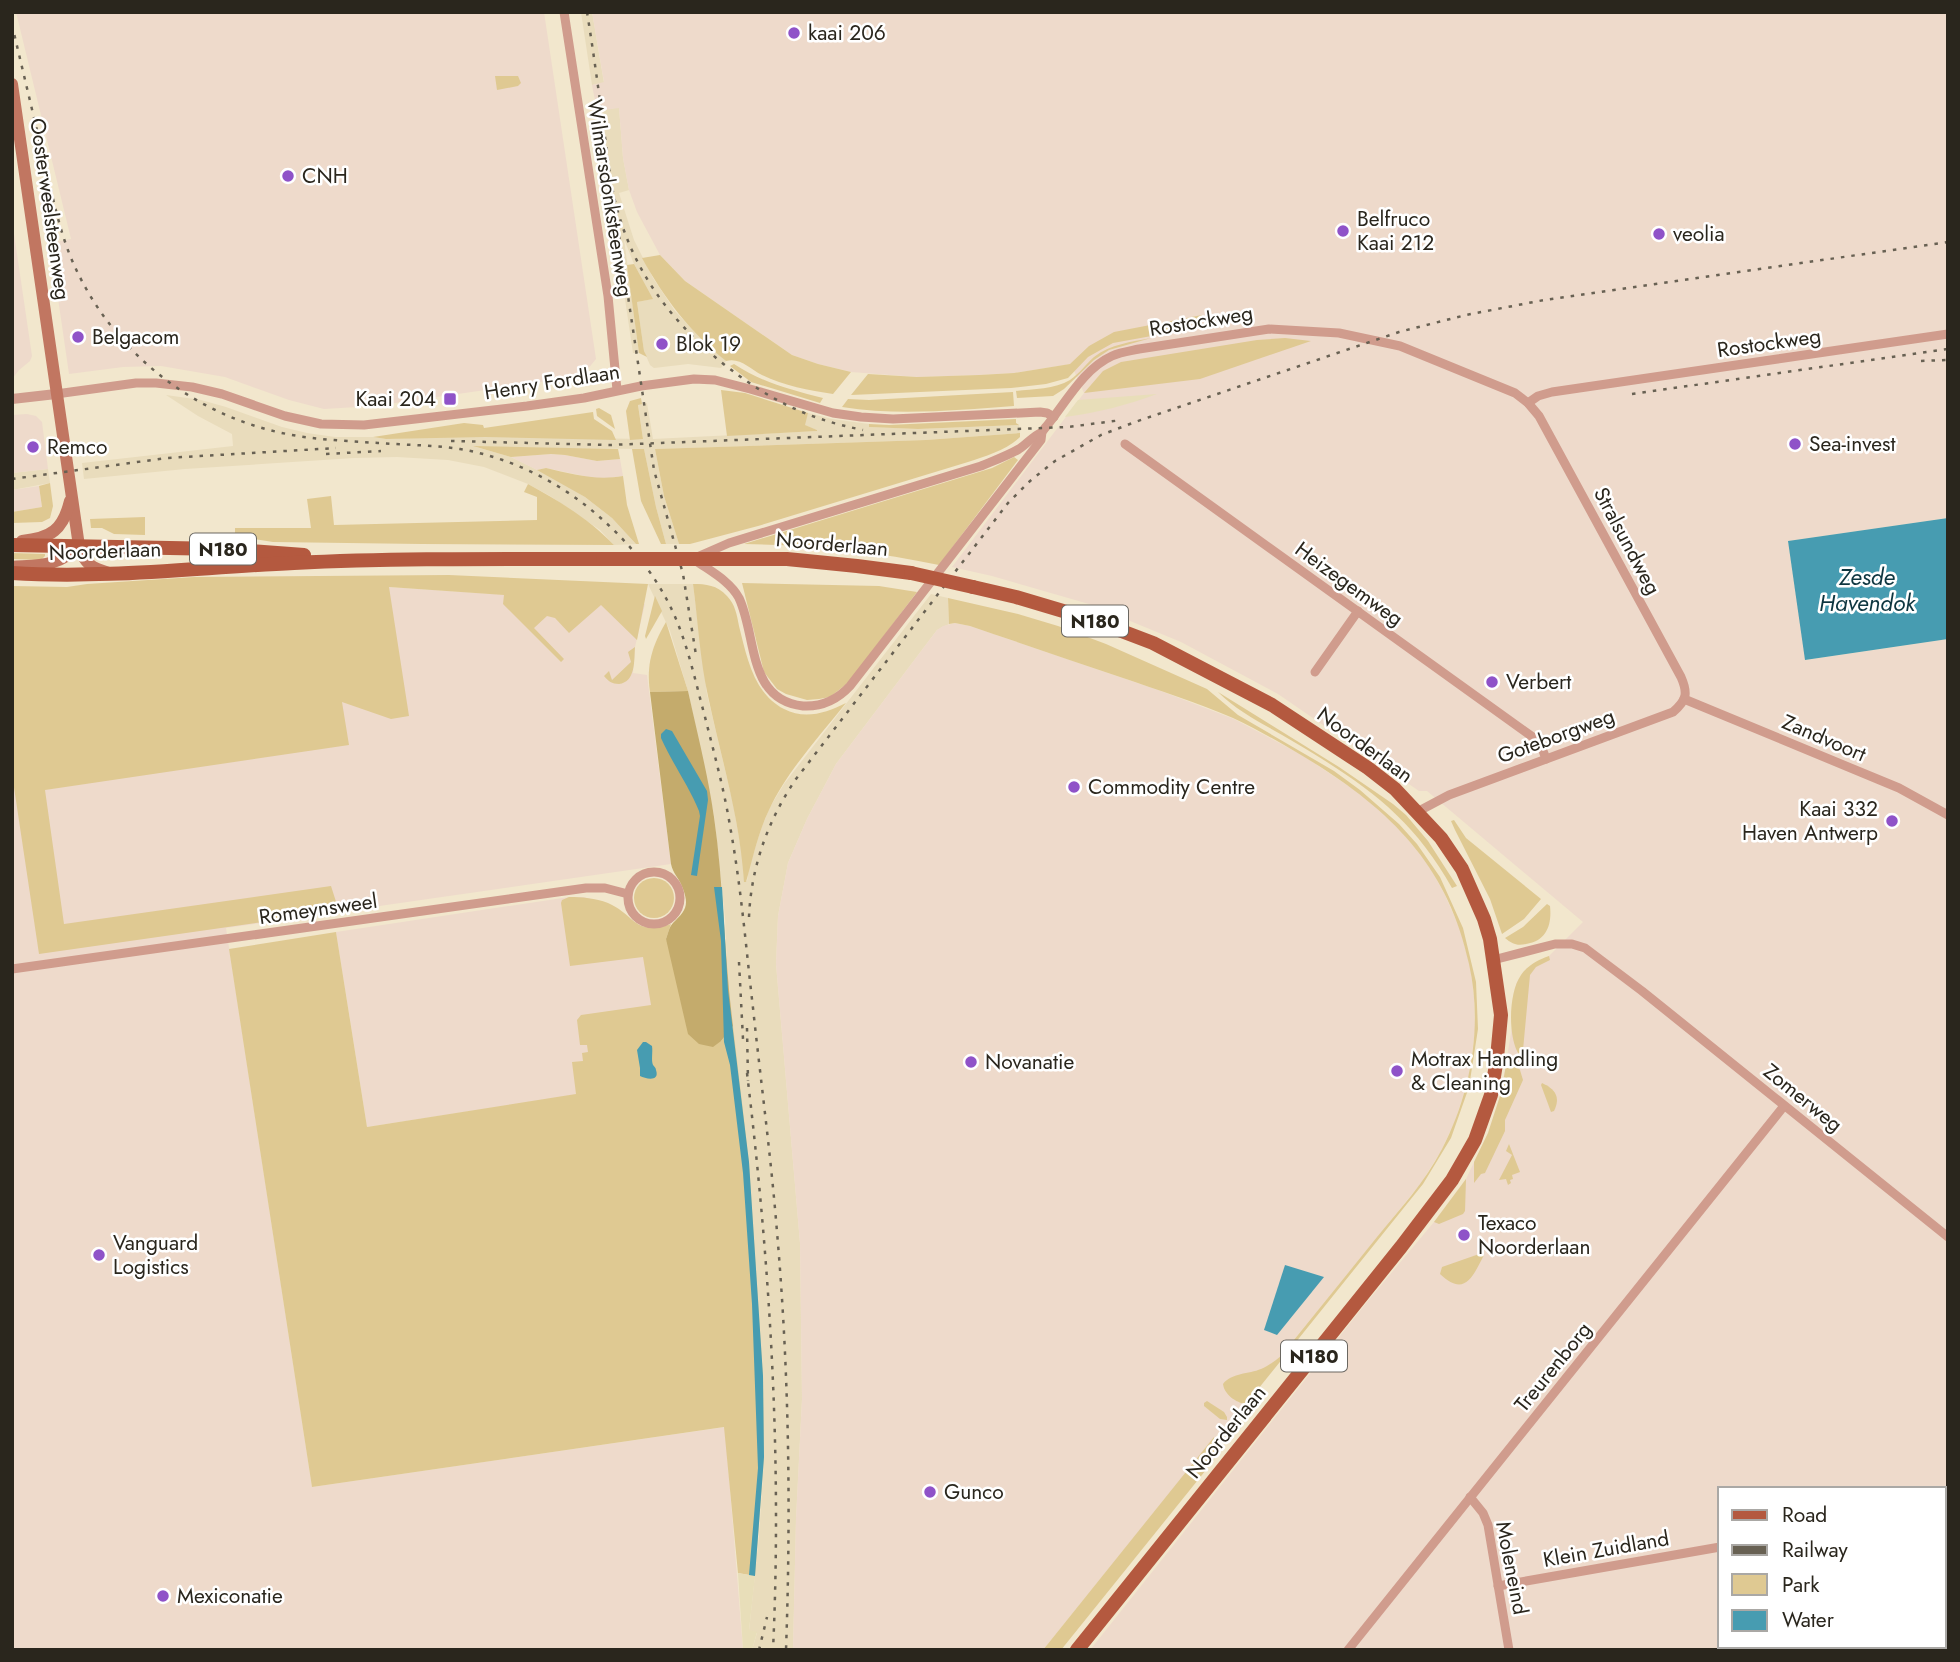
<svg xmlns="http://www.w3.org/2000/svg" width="1960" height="1662" viewBox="0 0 1960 1662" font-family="Jost,sans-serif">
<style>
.built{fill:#e9dcbc}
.industrial{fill:#eedacb;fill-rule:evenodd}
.green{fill:#dfc992}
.forest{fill:#c4ab6c}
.sand{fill:#e8deb9}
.water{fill:#479cb1}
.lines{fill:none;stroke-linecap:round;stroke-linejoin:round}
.minor{stroke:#d09c8d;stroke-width:9}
.tertiary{stroke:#d09c8d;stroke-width:10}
.secondary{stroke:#c17661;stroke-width:12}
.primary{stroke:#b4593f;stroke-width:14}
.rail{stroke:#686153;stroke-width:2.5;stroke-dasharray:3.5 7;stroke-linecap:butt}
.primary-bridge{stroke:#b4593f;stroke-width:14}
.poi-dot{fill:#8f52c8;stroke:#fff;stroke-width:2.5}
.labels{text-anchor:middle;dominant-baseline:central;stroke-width:5;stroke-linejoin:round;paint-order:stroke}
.shield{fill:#fff;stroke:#6a6761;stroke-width:2}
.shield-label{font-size:19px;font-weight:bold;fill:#2a261d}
.poi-label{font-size:21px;fill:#2a261d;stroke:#fff;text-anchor:start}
.street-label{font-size:21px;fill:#2a261d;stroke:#fff}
.water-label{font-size:23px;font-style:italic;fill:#0e3640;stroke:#fff}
</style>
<rect width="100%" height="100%" fill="#f2e7cd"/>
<g class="built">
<polygon points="581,12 592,12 604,83 592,85"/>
<polygon points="619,107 623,158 629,190 619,193 634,240 653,278 675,311 690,327 726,361 721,368 688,364 654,368 650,365 644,351 637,302 652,299 634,264 624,239 639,353 633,353 597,111"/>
<polygon points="166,395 201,400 226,407 282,427 307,433 335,437 373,437 386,439 459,436 643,439 638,404 647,403 653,439 817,431 817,430 804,425 808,413 832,419 869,424 869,427 918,429 1019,425 1020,433 926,440 655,449 664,496 679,544 666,544 656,507 644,449 476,447 511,457 556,479 585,497 612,518 636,544 614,545 600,530 550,496 528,484 484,467 448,460 397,457 354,458 185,469 84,479 82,463 233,446 232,434 198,416"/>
<polygon points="48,469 50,483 12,490 12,473"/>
<polygon points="648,584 693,584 707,694 733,803 743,860 744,880 747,881 749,868 761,829 770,807 784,784 931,594 948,598 949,624 937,630 836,764 807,819 788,863 778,916 776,964 800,1243 802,1399 796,1519 793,1650 752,1650 757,1633 749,1631 759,1536 764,1457 763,1376 749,1162 728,990 725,918 714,815 688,691 670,631"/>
</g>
<g class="industrial">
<polygon points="16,12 544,12 596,359 582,376 374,406 324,409 289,400 225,377 161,366 123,367 69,374 50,243 71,239"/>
<path d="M 592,12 L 1948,12 L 1948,518 L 1788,541 L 1806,660 L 1948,639 L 1948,1650 L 1090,1650 L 1367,1302 L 1434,1222 L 1466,1179 L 1488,1133 L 1501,1093 L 1512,1027 L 1514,992 L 1517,982 L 1526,969 L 1533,964 L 1549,956 L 1583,922 L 1427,791 L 1419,791 L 1278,694 L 1181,642 L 1089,604 L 992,576 L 952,567 L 1084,393 L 1071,364 L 1014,373 L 979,375 L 917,377 L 851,372 L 818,364 L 792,355 L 685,281 L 660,255 L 637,212 L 629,190 L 623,158 L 619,108 L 597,111 L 592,85 L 604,82 ZM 1720,1489 L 1944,1489 L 1944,1646 L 1720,1646 Z"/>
<polygon points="12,220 32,356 30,361 19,370 12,379"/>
<polygon points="27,414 36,416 42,422 48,469 12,473 12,415"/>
<polygon points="551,454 565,455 597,461 620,459 623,476 609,478 593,478 546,468 537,470 511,457"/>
<polygon points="39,486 42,507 12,512 12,490"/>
<polygon points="388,587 645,604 635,647 633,673 647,675 671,864 226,928 312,1487 725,1427 743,1650 12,1650 12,589"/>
<polygon points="955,623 970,626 1161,691 1234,719 1302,755 1359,793 1377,807 1397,826 1428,864 1444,893 1460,929 1471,970 1474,998 1475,1029 1471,1064 1466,1087 1455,1121 1441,1151 1421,1183 1043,1650 793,1650 796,1519 802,1399 800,1243 776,964 778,916 788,863 807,819 836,764 937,630 943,626"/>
<polygon points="569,897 583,897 607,903 643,928 665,1081 367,1127 336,932"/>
</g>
<g class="green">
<polygon points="495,76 518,76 521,83 518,86 497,90"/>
<path d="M 660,255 L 685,281 L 792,355 L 818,364 L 851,372 L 833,394 C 809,390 784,386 762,375 C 750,369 740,357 726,361 C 690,332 664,298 642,258 Z"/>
<polygon points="634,264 653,299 637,302 644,351 647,357 639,353 627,265"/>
<polygon points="1202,315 1202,320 1175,327 1157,335 1113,343 1088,357 1068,378 1046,384 1011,388 851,395 868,374 917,377 979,375 1014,373 1070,364 1089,346 1114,332"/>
<path d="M 1151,338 L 1109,350 L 1094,360 L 1064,389 L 1053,396 L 1017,398 L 1016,391 C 1033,389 1055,389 1070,380 C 1079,374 1086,364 1094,357 C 1111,344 1131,342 1151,338 Z"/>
<polygon points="1285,338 1311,341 1200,379 1084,393 1103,371 1121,362 1257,340"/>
<path d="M 734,364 C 761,382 791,390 823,398 L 820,403 L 751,382 L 730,366 Z"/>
<polygon points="721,390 745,393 808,413 805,425 817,430 817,431 727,436"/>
<path d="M 1013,392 L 1014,406 C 957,410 899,416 842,407 L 848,399 L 869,400 Z"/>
<polygon points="641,398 642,404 638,405 643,439 630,440 626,411 630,401"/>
<polygon points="599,408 611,415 615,429 597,416 596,409"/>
<polygon points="593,412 594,419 612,431 616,440 485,437 386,439 373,437 464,423 483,425 484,428"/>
<polygon points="1016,419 1016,423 1019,425 918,429 869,427 869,424 889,425"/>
<path d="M 1020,433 L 1020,437 C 1007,450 985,456 968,462 L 758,526 L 690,544 L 679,544 L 664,496 L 655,449 L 926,440 Z"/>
<polygon points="473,446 618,449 620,459 597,461 565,455 551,454 511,457"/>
<polygon points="632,449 644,449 656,507 666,544 661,544 641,501"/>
<path d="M 1014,457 L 1018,460 L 939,565 C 875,551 810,545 744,544 L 992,468 Z"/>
<path d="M 546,468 C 572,474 596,481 623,476 L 627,505 L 639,544 L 636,544 L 612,518 L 585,497 L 537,470 Z"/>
<polygon points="50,483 53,506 50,518 42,522 12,523 12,512 42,507 39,486"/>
<path d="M 528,484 C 559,501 589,519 614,545 L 421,544 L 273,542 L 235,536 L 235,528 L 311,528 L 307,499 L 331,496 L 334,525 L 537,520 L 537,497 L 524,492 Z"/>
<polygon points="145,517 145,535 114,534 102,528 91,528 90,519"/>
<polygon points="12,553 45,554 45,556 41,560 12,559"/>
<polygon points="449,575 648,584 637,640 601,605 569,633 555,618 547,616 534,628 564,659 561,662 503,604 504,595 389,587 409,716 391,719 342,702 349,745 45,790 64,924 331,886 339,911 39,954 12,774 12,586 67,587 87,584 194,577"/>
<polygon points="742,583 879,586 917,592 849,682 830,697 819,699 807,700 786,694 777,689 764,672"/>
<path d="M 693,584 C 706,584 717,585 727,596 C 735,604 737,615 739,626 C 747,657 753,693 784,709 C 805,720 826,713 846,703 C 819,737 787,771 769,810 C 758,833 753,858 746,882 L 744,882 C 740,818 721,758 708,696 C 700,660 698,621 693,584 Z"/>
<polygon points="655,596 662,611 646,639 645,636"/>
<path d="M 948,598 L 1018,614 L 1058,626 L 1106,644 L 1207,689 L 1238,715 L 1334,771 L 1360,790 L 1399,824 L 1417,844 L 1440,877 L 1463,928 L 1476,982 L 1478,1029 L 1469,1087 L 1451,1138 L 1423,1184 L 1246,1404 C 1236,1403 1224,1394 1223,1384 C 1231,1373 1249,1374 1261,1369 C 1268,1366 1275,1361 1281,1356 C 1313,1316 1345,1277 1377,1237 C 1400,1209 1425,1182 1442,1149 C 1471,1093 1483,1026 1469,964 C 1449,871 1397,816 1319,766 C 1291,749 1263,732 1233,718 C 1196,702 1158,690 1120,677 C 1070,660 1020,643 970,626 L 955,623 L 949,624 Z"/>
<path d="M 666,622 L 688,691 L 650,692 C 646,665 652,646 666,622 Z"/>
<path d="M 635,647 C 634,660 636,682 619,684 C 612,684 608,681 604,676 L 609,671 L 612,680 L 631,662 L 628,652 Z"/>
<path d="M 1218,692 L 1339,767 L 1393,804 L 1406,815 L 1428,841 L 1457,886 L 1452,888 C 1412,816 1363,783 1294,742 C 1268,726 1240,714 1218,692 Z"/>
<polygon points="1454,820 1466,838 1541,899 1524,919 1502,934 1490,899 1455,830 1451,821"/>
<circle cx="654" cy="898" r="20"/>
<path d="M 569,897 C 582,897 595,898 608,903 C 637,916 633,936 671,924 L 666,939 L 721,1041 L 733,1026 L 749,1162 L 763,1376 L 764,1457 L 755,1576 L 738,1573 L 724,1427 L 312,1487 L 229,949 L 336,932 L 367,1127 L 576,1094 L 572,1062 L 583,1061 L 582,1053 L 588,1052 L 587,1045 L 580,1045 L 577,1020 L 581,1015 L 651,1005 L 643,957 L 570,966 L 561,903 L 562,900 Z"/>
<path d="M 1547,904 L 1550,906 C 1552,924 1547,941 1526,944 C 1517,946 1512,944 1505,938 L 1523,927 Z"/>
<path d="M 1549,956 L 1550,960 L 1536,967 L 1530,975 L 1523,1050 L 1525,1056 L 1535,1063 L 1534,1066 C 1527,1062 1521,1059 1517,1051 C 1508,1032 1509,992 1521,975 C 1528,965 1538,960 1549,956 Z"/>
<polygon points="1508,1054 1520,1070 1523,1080 1505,1120 1505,1131 1485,1173 1481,1174 1474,1183 1474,1162 1488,1133 1501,1093"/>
<path d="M 1542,1083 C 1555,1089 1561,1097 1554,1111 L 1551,1112 L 1541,1085 Z"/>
<polygon points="1509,1144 1520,1172 1512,1175 1513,1179 1510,1180 1511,1183 1508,1185 1506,1179 1499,1180 1512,1155 1506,1151"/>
<polygon points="1466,1179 1465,1211 1463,1214 1439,1224 1434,1222"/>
<path d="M 1482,1253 L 1484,1255 C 1473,1276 1465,1298 1440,1274 L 1442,1267 Z"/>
<polygon points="1207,1401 1224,1412 1227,1417 1227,1420 1220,1419 1204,1406 1204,1403"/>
<polygon points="1214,1437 1217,1449 1214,1460 1061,1650 1043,1650"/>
</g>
<path class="forest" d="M 688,691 C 697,732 708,775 714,817 C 724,886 724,956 733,1026 L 721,1041 L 713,1047 L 699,1044 L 688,1034 L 666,939 C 668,934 669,927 673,923 C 684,912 690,907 683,889 C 680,879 673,874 671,864 L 650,692 Z"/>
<g class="sand">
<path d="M 1157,394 C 1127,405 1097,413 1065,417 L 1078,400 Z"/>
<polygon points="738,1573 755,1576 749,1630 757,1632 752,1650 743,1650"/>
</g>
<g class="water">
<polygon points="1948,518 1948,639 1805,660 1788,541"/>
<path d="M 666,729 L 672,731 L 707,791 L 708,800 L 697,876 L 691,875 L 700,816 L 699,811 C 689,786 672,763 661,738 L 661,734 Z"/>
<polygon points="714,887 722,887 728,990 749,1162 763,1376 764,1457 755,1576 749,1575 758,1468 752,1304 743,1173 730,1065 724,1042 721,941"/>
<path d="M 643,1042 L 646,1042 L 652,1046 C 653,1052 651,1060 653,1065 C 654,1066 656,1068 656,1070 C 660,1082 646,1079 640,1076 L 640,1068 L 637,1050 Z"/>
<polygon points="1285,1265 1324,1277 1277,1335 1264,1330"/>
</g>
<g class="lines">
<g class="minor">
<polyline points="564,12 608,296 617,390"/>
<polyline points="56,394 136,383 156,383 192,387 222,394 285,416 321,424 364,425 527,406 584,398 641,386 694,379 715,380 750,389 833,413 861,417 893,419 1040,412 1047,413 1054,417"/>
<polyline points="1528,403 1538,396 1552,392 1948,334"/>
<polyline points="1125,444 1534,738 1542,748 1546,759"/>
<path d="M 697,557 L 729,543 L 981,466 C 993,461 1007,456 1019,449 C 1027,444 1033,436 1042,432"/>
<path d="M 695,560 C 710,571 730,581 739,598 C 757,636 747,700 803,706 C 822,707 837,700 850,686 L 1041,440 L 1042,432 L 1045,428 C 1065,404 1083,369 1112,356 C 1121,352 1130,351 1139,349 L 1269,329 L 1339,333 L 1400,346 L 1515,393 L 1528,403 L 1539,416 L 1681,677 C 1688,693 1687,700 1673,712 L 1449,795 L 1417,812"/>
<polyline points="1315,672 1358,611"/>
<polyline points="1684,699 1899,788 1948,815"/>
<circle cx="654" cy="898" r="26"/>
<polyline points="1493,960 1555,944 1572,944 1585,948 1642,991 1948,1237"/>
<polyline points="12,969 586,888 605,888 628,894"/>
<polyline points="1470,1497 1483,1513 1488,1525 1509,1650"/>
<polyline points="1944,1507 1948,1506"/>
<polyline points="1498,1586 1720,1547"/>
<polyline points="1348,1650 1784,1106"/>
</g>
<polyline class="tertiary" points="12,399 56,394"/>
<g class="secondary">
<path d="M 12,84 L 79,546 C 85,564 91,568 109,573"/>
<path d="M 22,541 C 51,538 63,530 70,501"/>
<path d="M 12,567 C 39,565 58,567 79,546"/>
</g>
<g class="primary">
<polyline points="12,545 222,549 304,555"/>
<polyline points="693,559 787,559 857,566 911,573"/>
<path d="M 12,573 C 106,579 201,567 294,563 C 397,558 500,559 603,559"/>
<polyline points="973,587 1016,597 1090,619 1153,643 1272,705 1368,768 1395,789 1441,838 1462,869 1484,919 1490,939 1501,1015 1497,1058 1491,1095 1475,1140 1452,1180 1401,1247 1077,1650"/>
</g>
<g class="rail">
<path d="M 587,12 C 593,49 598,86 603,123 C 607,149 609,176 615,201 C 632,269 668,318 721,362 C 768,399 804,418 863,430"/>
<path d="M 12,25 C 23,71 34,118 45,164 C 52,194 58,224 69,253 C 106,346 189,415 287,434 C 317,440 348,441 378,443 C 405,445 433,445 460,449 C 513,458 564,484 604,521 C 634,548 660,581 676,619 C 689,650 696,684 705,717 C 714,753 724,789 730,826 C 741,886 746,948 753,1008 C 761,1083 771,1157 777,1232 C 789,1371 791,1510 786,1650"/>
<polyline points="619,236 654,470 683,574 696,655"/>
<polyline points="1921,361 1948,360"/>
<polyline points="1632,394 1948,349"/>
<polyline points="451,441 609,445 1068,427 1122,420"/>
<polyline points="326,454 381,451"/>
<polyline points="12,479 167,458 336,448"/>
<path d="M 749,917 C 751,867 768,820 796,779 L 1008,503 L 1030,481 L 1055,461 L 1101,435 L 1135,422 L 1399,332 L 1466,315 L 1544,300 L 1948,242"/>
<polyline points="739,962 743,1039"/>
<polyline points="747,1028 748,1081"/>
<path d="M 747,1073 C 770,1265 782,1457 773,1650"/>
<polyline points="759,1650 767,1617"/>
</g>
<g class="primary-bridge">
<polyline points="603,559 693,559"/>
<polyline points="911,573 973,587"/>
</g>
</g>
<g class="poi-dot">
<circle cx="794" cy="33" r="7"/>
<circle cx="288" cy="176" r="7"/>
<circle cx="1343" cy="231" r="7"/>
<circle cx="1659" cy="234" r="7"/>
<circle cx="78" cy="337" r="7"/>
<circle cx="662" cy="344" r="7"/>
<rect x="443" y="392" width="14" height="14" rx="3.5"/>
<circle cx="1795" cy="444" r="7"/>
<circle cx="33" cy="447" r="7"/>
<circle cx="1492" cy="682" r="7"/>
<circle cx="1074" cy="787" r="7"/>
<circle cx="1892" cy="821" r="7"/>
<circle cx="971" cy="1062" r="7"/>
<circle cx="1397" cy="1071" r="7"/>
<circle cx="1464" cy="1235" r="7"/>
<circle cx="99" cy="1255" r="7"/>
<circle cx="930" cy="1492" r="7"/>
<circle cx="163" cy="1596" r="7"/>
</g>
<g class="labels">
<g class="shield">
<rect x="190" y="533.5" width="66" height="31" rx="5"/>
<rect x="1062" y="605.5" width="66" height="31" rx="5"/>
<rect x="1281" y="1340.5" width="66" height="31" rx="5"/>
</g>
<g class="shield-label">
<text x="223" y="549">N180</text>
<text x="1095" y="621">N180</text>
<text x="1314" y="1356">N180</text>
</g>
<g class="poi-label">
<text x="808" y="33">kaai 206</text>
<text x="302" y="176">CNH</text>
<text x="1357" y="219">Belfruco<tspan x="1357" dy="24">Kaai 212</tspan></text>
<text x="1673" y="234">veolia</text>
<text x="92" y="337">Belgacom</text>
<text x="676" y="344">Blok 19</text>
<text x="436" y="399" text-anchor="end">Kaai 204</text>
<text x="1809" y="444">Sea-invest</text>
<text x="47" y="447">Remco</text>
<text x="1506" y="682">Verbert</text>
<text x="1088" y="787">Commodity Centre</text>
<text x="1878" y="809" text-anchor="end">Kaai 332<tspan x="1878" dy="24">Haven Antwerp</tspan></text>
<text x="1411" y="1059">Motrax Handling<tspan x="1411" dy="24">&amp; Cleaning</tspan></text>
<text x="985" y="1062">Novanatie</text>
<text x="1478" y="1223">Texaco<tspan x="1478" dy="24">Noorderlaan</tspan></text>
<text x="113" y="1243">Vanguard<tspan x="113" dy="24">Logistics</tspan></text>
<text x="944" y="1492">Gunco</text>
<text x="177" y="1596">Mexiconatie</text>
</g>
<g class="street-label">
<text transform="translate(610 198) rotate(81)">Wilmarsdonksteenweg</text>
<text transform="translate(50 209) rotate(82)">Oosterweelsteenweg</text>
<text transform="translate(1201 321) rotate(-9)">Rostockweg</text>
<text transform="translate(1769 343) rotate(-8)">Rostockweg</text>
<text transform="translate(552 382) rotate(-9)">Henry Fordlaan</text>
<text transform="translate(1627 541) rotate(62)">Stralsundweg</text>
<text transform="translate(832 544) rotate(5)">Noorderlaan</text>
<text transform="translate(105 551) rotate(-2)">Noorderlaan</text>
<text transform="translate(1349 584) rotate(36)">Heizegemweg</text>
<text transform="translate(1556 736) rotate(-20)">Goteborgweg</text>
<text transform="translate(1824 738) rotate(23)">Zandvoort</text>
<text transform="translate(1365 745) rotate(36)">Noorderlaan</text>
<text transform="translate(318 909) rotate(-8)">Romeynsweel</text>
<text transform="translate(1803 1098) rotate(39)">Zomerweg</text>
<text transform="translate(1553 1367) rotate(-51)">Treurenborg</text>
<text transform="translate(1226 1432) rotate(-51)">Noorderlaan</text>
<text transform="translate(1606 1549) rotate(-10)">Klein Zuidland</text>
<text transform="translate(1512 1568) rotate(79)">Moleneind</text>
</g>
<g class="water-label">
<text x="1867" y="577">Zesde<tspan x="1867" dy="26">Havendok</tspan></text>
</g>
</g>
<rect width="1960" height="1662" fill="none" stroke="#2a261d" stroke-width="28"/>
<rect x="1718" y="1487" width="228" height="161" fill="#ffffff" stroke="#aaa8a5" stroke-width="2"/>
<rect x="1732" y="1510" width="35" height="10" fill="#b4593f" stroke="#aaa8a5" stroke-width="2"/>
<text x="1782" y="1522" font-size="21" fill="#2a261d">Road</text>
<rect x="1732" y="1545" width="35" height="10" fill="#686153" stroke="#aaa8a5" stroke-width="2"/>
<text x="1782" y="1557" font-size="21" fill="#2a261d">Railway</text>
<rect x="1732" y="1574" width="35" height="21" fill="#dfc992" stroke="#aaa8a5" stroke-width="2"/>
<text x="1782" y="1592" font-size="21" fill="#2a261d">Park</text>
<rect x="1732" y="1610" width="35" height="21" fill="#479cb1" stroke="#aaa8a5" stroke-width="2"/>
<text x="1782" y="1627" font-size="21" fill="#2a261d">Water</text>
</svg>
